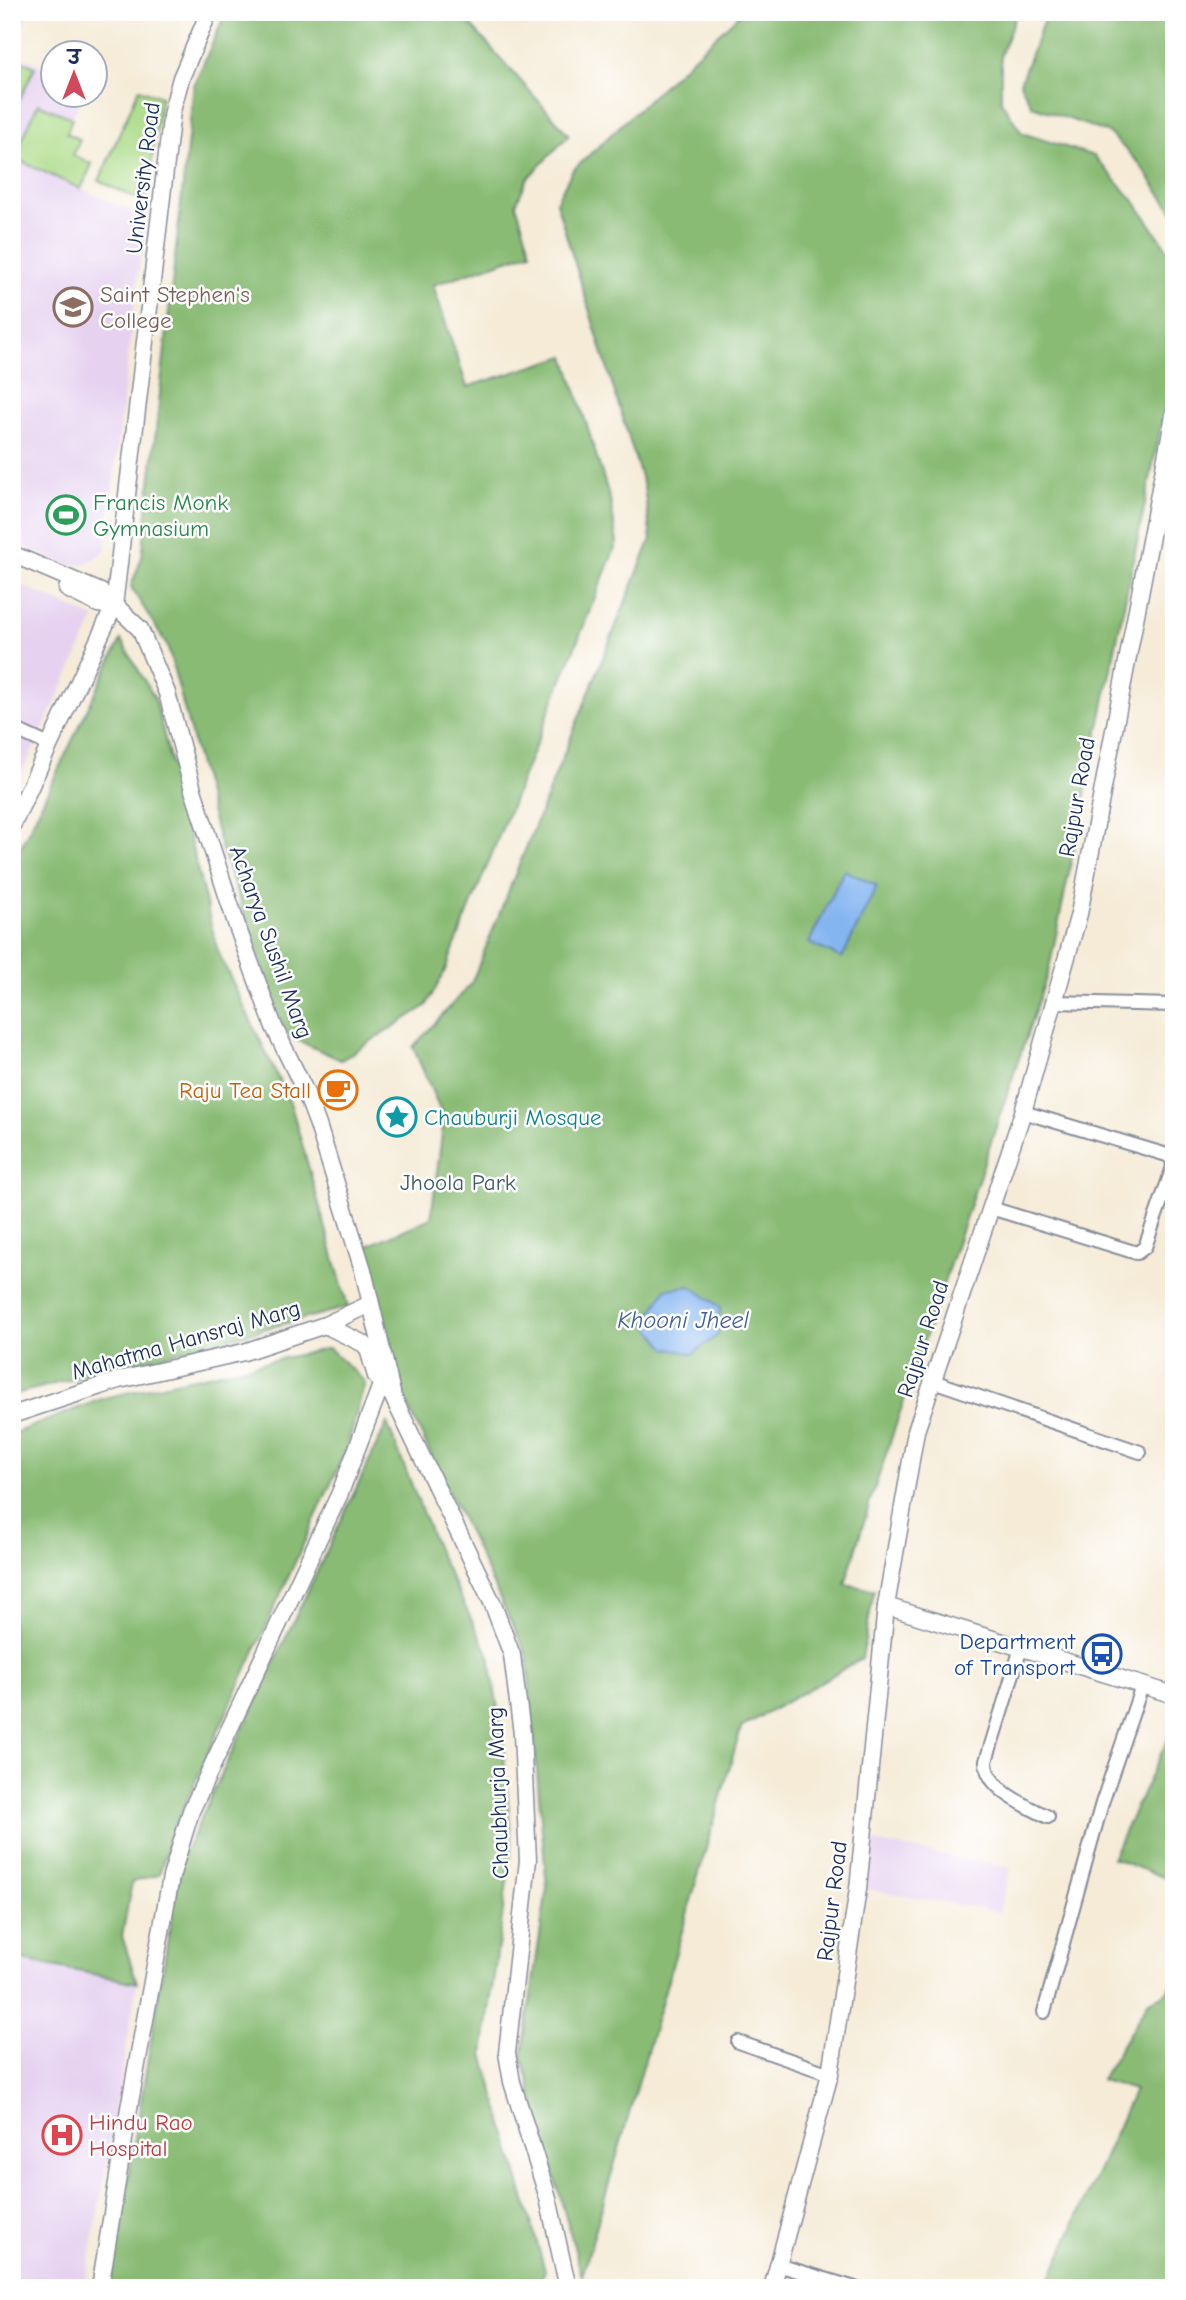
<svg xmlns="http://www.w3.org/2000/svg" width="1186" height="2300" viewBox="0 0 1186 2300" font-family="'Comic Neue','Playpen Sans Deva',sans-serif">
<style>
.built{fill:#e6d2f0}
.green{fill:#acdb88;stroke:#648573;stroke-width:2}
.forest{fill:#89bb74;stroke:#527569;stroke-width:2}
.water{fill:#85b5f0;stroke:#5072a7;stroke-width:2}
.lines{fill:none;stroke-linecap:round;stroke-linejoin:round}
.minor-casing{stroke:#888d9a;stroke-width:16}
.tertiary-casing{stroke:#888d9a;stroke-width:19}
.minor{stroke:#fff;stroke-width:12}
.tertiary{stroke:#fff;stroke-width:16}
.labels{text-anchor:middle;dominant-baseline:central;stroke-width:5;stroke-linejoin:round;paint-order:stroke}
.street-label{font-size:23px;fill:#1b2f5e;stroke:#fff}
.education-label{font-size:23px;fill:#785e54;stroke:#fff;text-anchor:start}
.leisure-label{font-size:23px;fill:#27864d;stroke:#fff;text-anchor:start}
.food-label{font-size:23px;fill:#c56008;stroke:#fff;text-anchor:end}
.culture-label{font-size:23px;fill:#0d838f;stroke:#fff;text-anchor:start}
.park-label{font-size:23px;fill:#3f5a68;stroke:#fff}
.transit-label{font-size:23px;fill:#164399;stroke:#fff;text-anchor:end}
.health-label{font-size:23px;fill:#be3a42;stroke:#fff;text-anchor:start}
.water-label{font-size:24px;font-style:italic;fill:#405e91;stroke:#fff}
</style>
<rect width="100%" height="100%" fill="#fff"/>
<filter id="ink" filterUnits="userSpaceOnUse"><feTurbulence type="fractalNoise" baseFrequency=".0143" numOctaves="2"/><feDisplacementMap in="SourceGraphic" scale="14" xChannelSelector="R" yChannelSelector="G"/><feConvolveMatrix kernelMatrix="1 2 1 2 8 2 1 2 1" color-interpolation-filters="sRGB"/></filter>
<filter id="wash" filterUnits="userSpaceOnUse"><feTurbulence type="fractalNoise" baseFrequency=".00686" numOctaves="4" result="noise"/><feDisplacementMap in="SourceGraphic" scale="28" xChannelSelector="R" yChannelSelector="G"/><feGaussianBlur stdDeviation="1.57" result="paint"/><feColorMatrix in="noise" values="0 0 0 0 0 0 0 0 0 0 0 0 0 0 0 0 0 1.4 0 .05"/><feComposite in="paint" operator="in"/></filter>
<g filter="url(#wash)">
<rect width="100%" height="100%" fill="#f5ebd7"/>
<g class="built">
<polygon points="12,12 29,12 12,51"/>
<polygon points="12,53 52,70 52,94 83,95 72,118 37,104 14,159 145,217 105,551 86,564 67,565 12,541"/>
<polygon points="12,581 95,618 12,794"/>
<polygon points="870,1841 1011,1868 999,1912 865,1889"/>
<polygon points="12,1958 137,1983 85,2288 12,2288"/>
</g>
<g class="green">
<polygon points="12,57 35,67 12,116"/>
<polygon points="139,89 161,97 146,203 99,181"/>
<polygon points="38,104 72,118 67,133 80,140 73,155 92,164 81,189 14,158"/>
</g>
<g class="forest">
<polygon points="226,12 459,12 569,135 527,179 516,204 531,252 433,285 467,387 565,356 610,499 617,543 443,975 426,1006 341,1060 286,1035 219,841 168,647 131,587 142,557 194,85"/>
<polygon points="742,12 1017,12 1001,54 1001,101 1022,133 1094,156 1136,203 1163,243 1174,261 1174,363 1049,969 870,1502 845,1584 874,1590 862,1658 741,1728 582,2276 522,2056 547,1888 527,1655 402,1394 367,1246 431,1218 444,1119 413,1047 471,984 651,539 644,487 556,202 572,171"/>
<polygon points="1047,12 1174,12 1174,213 1138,162 1109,133 1032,106 1020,83"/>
<polygon points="121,640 155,699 218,952 291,1105 348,1307 12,1395 12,865"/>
<polygon points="329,1348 365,1382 347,1448 175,1826 159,1874 132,1882 122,1936 137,1983 12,1958 12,1434 104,1398"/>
<polygon points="387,1423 439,1554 489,1655 502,1733 512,1846 483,2054 545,2271 536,2288 110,2288 181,1860"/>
<polygon points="1174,1726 1174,1881 1112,1858"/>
<polygon points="1174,1980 1174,2288 1046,2288 1134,2090 1101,2080 1148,2002 1166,1993"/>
</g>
<g class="water">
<polygon points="844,870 877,886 842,958 809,943"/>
<polygon points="691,1286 720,1307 718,1335 693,1354 666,1348 646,1323 666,1289"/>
</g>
</g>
<g filter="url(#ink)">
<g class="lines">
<g class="minor-casing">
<g id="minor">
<polyline points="1154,513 1174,502"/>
<polyline points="12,728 49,745"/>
<polyline points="1055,1002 1174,1005"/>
<polyline points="991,1208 1137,1253 1145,1247 1173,1167 1172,1159 1167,1155 1023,1112"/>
<polyline points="933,1381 1140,1452"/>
<path d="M 1021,1648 L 986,1761 C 985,1789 1027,1806 1048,1817"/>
<polyline points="1044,2012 1102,1803 1142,1686"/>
<polyline points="738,2042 830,2074"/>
<polyline points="778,2265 855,2288"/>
</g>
</g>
<g class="tertiary-casing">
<g id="tertiary">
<polyline points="12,554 101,592 140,629 167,693 193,790 238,929 274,1027 306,1093 318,1125 363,1270 393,1397 492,1602 512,1655 522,1734 528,1860 507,2053 512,2082 548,2198 568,2288"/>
<polyline points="67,589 98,604 114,606"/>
<polyline points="12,826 114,606 172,111 181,78 209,12"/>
<polyline points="325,1325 364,1344 368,1349 376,1376 386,1391"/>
<polyline points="12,1415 119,1380 244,1352 325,1325 370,1304"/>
<polyline points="886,1606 1174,1695"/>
<polyline points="100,2288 129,2108 171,1877 191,1811 340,1493 381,1385"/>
<polyline points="772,2288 830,2074 858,1889 886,1606 916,1431 1023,1112 1079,914 1174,415"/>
</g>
</g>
<use href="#minor" class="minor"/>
<use href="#tertiary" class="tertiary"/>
</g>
</g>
<defs>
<g id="university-ring" transform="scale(2.0125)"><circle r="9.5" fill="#fff" stroke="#8d6e63" stroke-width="1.5"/><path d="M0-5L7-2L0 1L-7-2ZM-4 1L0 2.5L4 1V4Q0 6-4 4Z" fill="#8d6e63"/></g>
<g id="stadium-ring" transform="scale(2.0125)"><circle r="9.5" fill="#fff" stroke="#2e9e5b" stroke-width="1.5"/><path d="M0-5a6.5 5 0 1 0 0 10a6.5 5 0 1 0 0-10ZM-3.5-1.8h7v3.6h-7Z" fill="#2e9e5b"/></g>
<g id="cafe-ring" transform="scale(2.0125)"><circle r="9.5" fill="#fff" stroke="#e8710a" stroke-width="1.5"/><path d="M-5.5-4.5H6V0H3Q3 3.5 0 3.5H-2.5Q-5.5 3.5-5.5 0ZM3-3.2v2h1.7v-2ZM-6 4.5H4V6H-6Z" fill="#e8710a"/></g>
<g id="sight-ring" transform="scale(2.0125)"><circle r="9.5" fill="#fff" stroke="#0f9aa8" stroke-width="1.5"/><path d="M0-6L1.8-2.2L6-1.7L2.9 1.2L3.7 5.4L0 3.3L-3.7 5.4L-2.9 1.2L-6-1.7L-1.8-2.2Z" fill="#0f9aa8"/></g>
<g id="bus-ring" transform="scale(2.0125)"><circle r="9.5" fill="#fff" stroke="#1a4fb4" stroke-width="1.5"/><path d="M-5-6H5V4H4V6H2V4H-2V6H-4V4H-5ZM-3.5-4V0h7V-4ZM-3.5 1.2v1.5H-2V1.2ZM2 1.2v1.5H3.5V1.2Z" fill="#1a4fb4"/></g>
<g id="hospital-ring" transform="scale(2.0125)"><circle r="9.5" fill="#fff" stroke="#e0444e" stroke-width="1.5"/><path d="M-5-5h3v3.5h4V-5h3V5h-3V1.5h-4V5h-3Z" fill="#e0444e"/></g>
</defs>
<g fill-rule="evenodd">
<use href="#university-ring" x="73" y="307"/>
<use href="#stadium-ring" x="66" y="515"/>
<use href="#cafe-ring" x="338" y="1090"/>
<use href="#sight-ring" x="397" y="1117"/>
<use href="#bus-ring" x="1102" y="1654"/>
<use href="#hospital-ring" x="62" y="2135"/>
</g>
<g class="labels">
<g class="street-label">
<text transform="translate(143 178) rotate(-83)">University Road</text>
<text transform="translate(1077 797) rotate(-80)">Rajpur Road</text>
<text transform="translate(271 942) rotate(70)">Acharya Sushil Marg</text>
<text transform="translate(923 1339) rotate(-72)">Rajpur Road</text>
<text transform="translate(186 1340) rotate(-16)">Mahatma Hansraj Marg</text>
<text transform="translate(498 1793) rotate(-92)">Chaubhurja Marg</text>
<text transform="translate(832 1901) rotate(-83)">Rajpur Road</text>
</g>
<g class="education-label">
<text x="100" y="294">Saint Stephen's<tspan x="100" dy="26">College</tspan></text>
</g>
<g class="leisure-label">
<text x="93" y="502">Francis Monk<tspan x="93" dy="26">Gymnasium</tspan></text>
</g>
<g class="food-label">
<text x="311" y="1090">Raju Tea Stall</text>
</g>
<g class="culture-label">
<text x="424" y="1117">Chauburji Mosque</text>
</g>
<g class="park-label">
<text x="458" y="1182">Jhoola Park</text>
</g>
<g class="transit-label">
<text x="1075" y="1641">Department<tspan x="1075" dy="26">of Transport</tspan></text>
</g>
<g class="health-label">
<text x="89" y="2122">Hindu Rao<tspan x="89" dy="26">Hospital</tspan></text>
</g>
<g class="water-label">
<text x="683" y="1320">Khooni Jheel</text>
</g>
</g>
<rect width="1186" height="2300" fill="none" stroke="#fff" stroke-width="42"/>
<g transform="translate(74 74)"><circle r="33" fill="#ffffff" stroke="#a4acbf" stroke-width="2"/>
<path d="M0-5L12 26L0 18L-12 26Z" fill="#d1495b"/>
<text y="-10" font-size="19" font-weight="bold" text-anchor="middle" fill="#1b2f5e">उ</text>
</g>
</svg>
